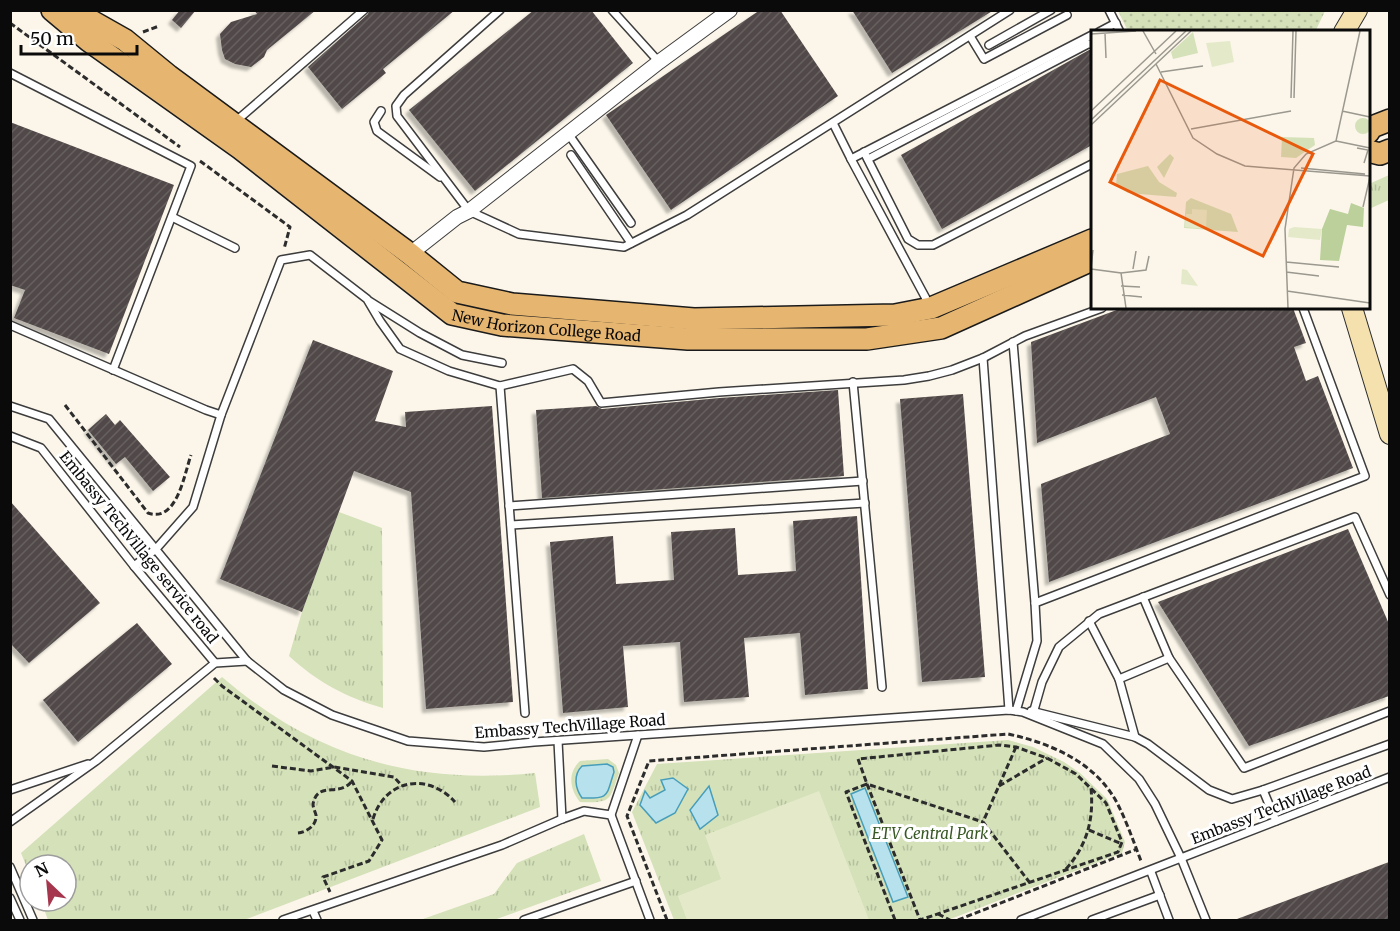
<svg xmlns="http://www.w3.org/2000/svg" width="1400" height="931" viewBox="0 0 1400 931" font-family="Merriweather,serif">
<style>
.grass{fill:url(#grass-dots)}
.park{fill:url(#park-tufts)}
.pitch{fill:#e4eac9}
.water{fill:#b6e1ed;stroke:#479eba;stroke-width:1.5}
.building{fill:url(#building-hatch);filter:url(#shadow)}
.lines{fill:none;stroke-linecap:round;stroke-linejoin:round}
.lane-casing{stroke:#3d3d3d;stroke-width:10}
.street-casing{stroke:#3d3d3d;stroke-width:16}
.secondary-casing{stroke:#2c2c2c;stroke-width:22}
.primary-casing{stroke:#1b1b1b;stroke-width:24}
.path{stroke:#2c2c2c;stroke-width:3;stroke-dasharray:6 3;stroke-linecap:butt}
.lane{stroke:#fff;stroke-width:7}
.street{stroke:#fff;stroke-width:14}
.secondary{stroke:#f4e1ae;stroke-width:20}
.primary{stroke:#e6b671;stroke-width:21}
.labels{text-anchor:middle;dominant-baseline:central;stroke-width:6;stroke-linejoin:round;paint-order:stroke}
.street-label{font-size:15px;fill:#0a0a0a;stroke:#fff}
.park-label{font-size:15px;font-style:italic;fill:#375824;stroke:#fff}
.inset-road{fill:none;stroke:#9b9890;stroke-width:1.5}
.view{fill:#e8590c;fill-opacity:0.15;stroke:#e8590c;stroke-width:3}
.inset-edge{fill:none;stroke:#0a0a0a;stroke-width:3}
</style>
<defs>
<pattern id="grass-dots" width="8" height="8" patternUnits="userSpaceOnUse" patternTransform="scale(1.5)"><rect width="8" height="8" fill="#d4e1b9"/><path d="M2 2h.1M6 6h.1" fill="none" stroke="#b5c09e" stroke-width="1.8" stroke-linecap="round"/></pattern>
<pattern id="park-tufts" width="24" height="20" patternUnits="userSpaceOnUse" patternTransform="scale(1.5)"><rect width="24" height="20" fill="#d4e1b9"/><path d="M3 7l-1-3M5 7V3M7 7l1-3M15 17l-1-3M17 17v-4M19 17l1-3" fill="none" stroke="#b5c09e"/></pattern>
<pattern id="building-hatch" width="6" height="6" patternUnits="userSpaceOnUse" patternTransform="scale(1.5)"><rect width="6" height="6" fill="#514a48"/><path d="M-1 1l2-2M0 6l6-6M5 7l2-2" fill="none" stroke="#65605e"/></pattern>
<filter id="shadow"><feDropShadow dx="-4" dy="4" stdDeviation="1.5" flood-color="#0004"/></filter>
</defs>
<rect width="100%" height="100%" fill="#fcf6ea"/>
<polygon class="grass" points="1118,11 1325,11 1315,32 1128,31"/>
<g class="park">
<polygon points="1389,175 1389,200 1369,209 1369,184"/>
<path d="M 339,512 L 382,528 L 383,708 C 347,698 317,682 289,656 L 302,612 Z"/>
<path d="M 222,677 C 315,757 413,785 535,773 L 540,807 L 244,920 L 48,920 L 41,901 L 66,901 L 66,865 L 30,865 L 30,875 L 21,853 Z"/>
<polygon points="1008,740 1033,747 1064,762 1080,773 1107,799 1125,842 1122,853 948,920 674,920 632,812 657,764"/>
<path d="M 608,759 L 616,765 L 619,773 C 609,801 612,803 580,802 C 570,790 567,773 580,761 Z"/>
<polygon points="584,834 601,881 494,920 420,920 494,894 517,863"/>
</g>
<polygon class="pitch" points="819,791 869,920 687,920 678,896 721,879 705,835"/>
<g class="water">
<path d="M 607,764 L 613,767 L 614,772 C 606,796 610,799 582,798 C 575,788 573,775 582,766 Z"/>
<polygon points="673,778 688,789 675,813 656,823 640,805 645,791 650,798 665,790 661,780"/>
<polygon points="709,786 718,815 700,829 690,810"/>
<polygon points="865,788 908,897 893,902 851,794"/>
</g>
<g class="building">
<polygon points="180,10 196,10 181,28 172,20"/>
<polygon points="254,10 316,10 267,50 264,57 251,67 235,64 225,59 222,50 220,34 231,22 257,14"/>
<polygon points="369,10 455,10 383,69 386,73 342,109 308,67 368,14"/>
<polygon points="534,10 591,10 633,63 475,191 409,110"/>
<polygon points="760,10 780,10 838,96 671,210 606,115"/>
<polygon points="852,10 994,10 892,73"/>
<polygon points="1089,50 1092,50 1092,145 942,229 901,155"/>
<polygon points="10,122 174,185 109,354 14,318 25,290 10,285"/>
<polygon points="1122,308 1293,308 1306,343 1294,347 1306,381 1318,376 1353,468 1049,582 1041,484 1170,434 1156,397 1037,443 1031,342"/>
<polygon points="313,340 393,371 375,421 406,427 405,412 492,406 513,702 426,709 411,492 354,471 302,612 220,579"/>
<polygon points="838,390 844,476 542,498 536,410 596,406 602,409 719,398"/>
<polygon points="963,394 985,677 922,682 900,399"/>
<polygon points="106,414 115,425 120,420 170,477 153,491 125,457 116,464 88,430"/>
<polygon points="10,501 100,603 29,663 10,643"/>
<polygon points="857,516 868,689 805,695 800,633 744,638 749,697 684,702 680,642 623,646 628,707 563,713 550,542 613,536 616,584 674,580 671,532 735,528 738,575 796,571 793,521"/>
<polygon points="1348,529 1389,624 1389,696 1249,746 1158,602"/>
<polygon points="137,623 172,664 78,742 43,700"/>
<polygon points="1389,862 1389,921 1237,921 1237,919"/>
</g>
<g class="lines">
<g class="lane-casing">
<g id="lane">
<polyline points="500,10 404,95 396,106 397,116 469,211 519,234 624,247 687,215 1010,10"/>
<polyline points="612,10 659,62"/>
<polyline points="1109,10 1120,32"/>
<polyline points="1099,32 1116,23"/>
<polyline points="970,36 984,59 1067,15"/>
<polyline points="989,45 1051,10"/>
<polyline points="10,73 191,166 113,370"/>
<polyline points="381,111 374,122 377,131 440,177"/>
<polyline points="235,122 364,10"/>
<polyline points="833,123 851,159"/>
<polyline points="567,132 631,223"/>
<polyline points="864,152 908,239 918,245 933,245 1092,164"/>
<polyline points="571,155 631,243"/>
<polyline points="868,159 1088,44 1092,44"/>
<polyline points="172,217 235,248"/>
<polyline points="369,301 420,333 462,355 502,363"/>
<polyline points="930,306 851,159 1092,35"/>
<polyline points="10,325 206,410 221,415"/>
<polyline points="1013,342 1035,603"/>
<polyline points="983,358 1009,710"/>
<polyline points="853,382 882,687"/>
<polyline points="500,386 525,713"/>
<polyline points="10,406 49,419 247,661 284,690 332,715 408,741 484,747 534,742 1009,710 1023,712 1103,744 1139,779 1155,804 1181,858 1206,920"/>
<polyline points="10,436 41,448 134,566 215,663"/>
<polyline points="509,506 863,481"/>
<polyline points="511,525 865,503"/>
<polyline points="134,566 156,549 193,507 221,415 281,260 310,255 367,299 380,321 400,349 449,371 500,386 573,369 588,381 601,403 719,392 904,380 929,376 952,370 983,358 1025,336 1102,308"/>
<polyline points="1143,597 1169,658 1244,768 1390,711"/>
<polyline points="1089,621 1119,679"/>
<polyline points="1034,710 1042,682 1059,647 1099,614 1355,517 1390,595"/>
<polyline points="1016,711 1037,641 1035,603 1365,476 1303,308"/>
<polyline points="1031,711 1135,737 1148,744 1209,790 1232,799 1263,790 1390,744"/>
<polyline points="1135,737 1119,679 1169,658"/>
<polyline points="558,741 562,819"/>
<polyline points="10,790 88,764"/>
<polyline points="1263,790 1276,821"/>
<polyline points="611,815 638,735"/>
<polyline points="10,822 96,761 215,663 247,661"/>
<polyline points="10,867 33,920"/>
<polyline points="1151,872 1169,920"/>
<polyline points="10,898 20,920"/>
<polyline points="313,911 317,920"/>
<polyline points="283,920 502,845 562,819 584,811 611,815 650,920"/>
<polyline points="524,920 636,881"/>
<polyline points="1021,920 1390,777"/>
<polyline points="1092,920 1160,895"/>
</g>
</g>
<g class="street-casing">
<polyline id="street" points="410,254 457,217 469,211 659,62 730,10"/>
</g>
<g class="secondary-casing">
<g id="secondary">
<polyline points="1344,32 1357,10"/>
<polyline points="1352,308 1390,434"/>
</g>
</g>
<g class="primary-casing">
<g id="primary">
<path id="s1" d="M 52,10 L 89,41 L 241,149 L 452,314 L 502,325 L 688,339 L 867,339 L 941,328 L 1092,260"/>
<polyline points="72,10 125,40 169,76 410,254 457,292 512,304 694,319 895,315 931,308 1092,240"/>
<polyline points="1368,133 1372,127 1390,120"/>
<polyline points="1368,151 1380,154 1390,150"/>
</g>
</g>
<g class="path">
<polyline points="10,23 180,147"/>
<polyline points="143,32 159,26"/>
<polyline points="200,161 290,227 284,249"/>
<path d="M 65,405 L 148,513 C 177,523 184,475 191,455"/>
<polyline points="214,678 222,686 352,781 382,840 369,861 323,877 330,892"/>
<polyline points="1016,747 983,822 1030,883"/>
<polyline points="272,766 311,771 334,767 394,777 402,786"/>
<polyline points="999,786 1047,758"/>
<path d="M 373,819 C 385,779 428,772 455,802"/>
<polyline points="1089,830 1122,844"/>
<path d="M 298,833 C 306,832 317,826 316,815 C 315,811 313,808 313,804 C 318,780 339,798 352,781"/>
<path d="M 1066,869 C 1087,845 1094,820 1091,788"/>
<polyline points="938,914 950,920"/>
<path d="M 667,920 L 627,816 L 649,761 L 1008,734 C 1046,742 1088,759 1111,793 C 1122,808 1134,843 1141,861"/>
<polyline points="895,920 846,792 867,784 858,759 999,745 1016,747 1047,758 1076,774 1106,803 1122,842 1118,852 920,920 867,784 983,822"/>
<polyline points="958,920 1137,849"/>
</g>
<use href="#lane" class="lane"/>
<use href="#street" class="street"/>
<use href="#secondary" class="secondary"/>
<use href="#primary" class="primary"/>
</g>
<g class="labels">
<g class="street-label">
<text stroke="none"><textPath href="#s1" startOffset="598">New Horizon College Road</textPath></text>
<text transform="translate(139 547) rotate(51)">Embassy TechVillage service road</text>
<text transform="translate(570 726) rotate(-4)">Embassy TechVillage Road</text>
<text transform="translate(1281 805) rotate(-21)">Embassy TechVillage Road</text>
</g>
<g class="park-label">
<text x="930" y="833">ETV Central Park</text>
</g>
</g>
<g transform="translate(1091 30)">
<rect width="279" height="279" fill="#fcf6ea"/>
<path d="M 102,2 L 107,23 L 82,29 L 80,22 ZM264 96a8 8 0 1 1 16 0a8 8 0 1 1-16 0ZM 191,107 L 223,108 L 224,115 L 205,128 L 190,127 Z" fill="#d4e1b9"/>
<path d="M 260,173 L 273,178 L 272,197 L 256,195 L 248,231 L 229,230 L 231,199 L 239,179 L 257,184 Z" fill="#bbd09a"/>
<path d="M 79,124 L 83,128 L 73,148 L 66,137 ZM 57,136 L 68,152 L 86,163 L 85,167 L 37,163 L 25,155 L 26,144 ZM 100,168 L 140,184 L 147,202 L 93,198 L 95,172 Z" fill="#d4e1b9"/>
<path d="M 139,11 L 143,32 L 121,37 L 115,13 ZM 101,179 L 116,180 L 115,199 L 94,197 L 95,184 L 101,184 ZM 203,197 L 231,199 L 229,210 L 197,207 L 198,199 ZM 91,239 L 96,240 L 107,256 L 90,254 Z" fill="#e4eac9"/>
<path class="inset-road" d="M 52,1 L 65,24M 14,3 L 15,28M 0,4 L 45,1M 65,34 L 102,108 L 126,124 L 154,136 L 279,146M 70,42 L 112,36M 200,68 L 202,1M 203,68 L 205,1M 0,81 L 85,1M 251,81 L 279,87M 0,90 L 95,1M 0,95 L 100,1M 100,99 L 200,81M 245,111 L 279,118M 266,118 L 277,120 L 273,133M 210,138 L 274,144M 272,177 L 279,147M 195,232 L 248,237M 0,238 L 2,220M 0,239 L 30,243 L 35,278M 42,239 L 45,221M 195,242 L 228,246M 30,243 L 55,240 L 58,226M 30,256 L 49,257M 196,261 L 279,273M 31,265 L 51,267M 197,278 L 194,199 L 203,138 L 215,124 L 245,111 L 269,1"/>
<path class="view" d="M 69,50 L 222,124 L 172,226 L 19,152 Z"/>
<rect width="279" height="279" class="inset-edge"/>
</g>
<rect width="1400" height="931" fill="none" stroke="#0a0a0a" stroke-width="24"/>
<g transform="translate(48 883) rotate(334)"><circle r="28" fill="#ffffff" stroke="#9d9d9d" stroke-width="1.5"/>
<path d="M0-4.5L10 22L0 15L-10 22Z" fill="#a6364d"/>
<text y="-9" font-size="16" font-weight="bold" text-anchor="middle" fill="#0a0a0a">N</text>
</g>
<path d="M21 45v9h116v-9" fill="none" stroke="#0a0a0a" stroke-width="3"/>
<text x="30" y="45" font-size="18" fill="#0a0a0a" stroke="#ffffff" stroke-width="4.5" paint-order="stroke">50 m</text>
</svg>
